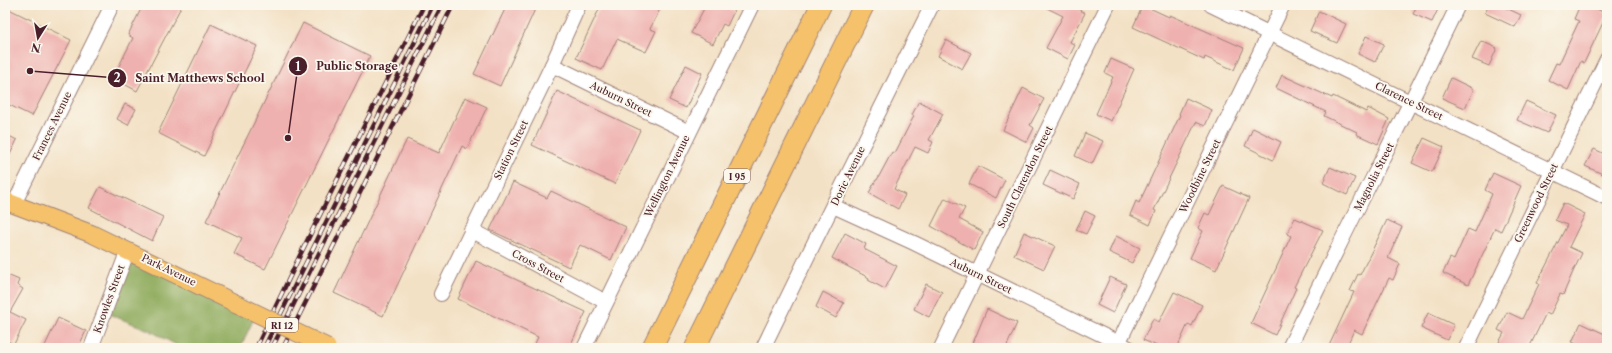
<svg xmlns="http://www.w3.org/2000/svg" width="1612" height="353" viewBox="0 0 1612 353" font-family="'Libre Caslon Text',serif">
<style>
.forest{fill:#8fab5d;stroke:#6c6544}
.building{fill:#efb1af}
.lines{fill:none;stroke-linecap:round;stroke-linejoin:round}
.minor-casing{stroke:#9e8078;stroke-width:16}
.major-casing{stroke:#9e8078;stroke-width:19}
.highway-casing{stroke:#9e8078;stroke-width:22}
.minor{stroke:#fff;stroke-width:14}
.major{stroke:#f5c16b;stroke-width:17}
.highway{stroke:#f5c16b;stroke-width:20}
.rail-casing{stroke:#4a1f2b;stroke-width:4.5}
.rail{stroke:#fbf7ec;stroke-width:3;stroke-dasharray:9;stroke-linecap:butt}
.major-bridge-casing{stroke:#9e8078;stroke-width:19;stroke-linecap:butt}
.major-bridge{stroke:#f5c16b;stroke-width:17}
.labels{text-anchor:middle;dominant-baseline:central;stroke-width:3.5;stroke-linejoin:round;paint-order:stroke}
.shield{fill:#fbf7ec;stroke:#7f6065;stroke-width:1}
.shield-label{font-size:9px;font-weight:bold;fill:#4a1f2b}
.street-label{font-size:10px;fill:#4a1f2b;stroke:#fbf7ec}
.leader{fill:none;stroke:#4a1f2b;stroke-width:1.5}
.callout-dot{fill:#4a1f2b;stroke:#fbf7ec;stroke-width:1.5}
.mark-label{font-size:12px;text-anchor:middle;font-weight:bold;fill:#fff}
.callout-label{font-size:11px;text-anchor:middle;font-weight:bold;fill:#4a1f2b;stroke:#fbf7ec;stroke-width:3.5;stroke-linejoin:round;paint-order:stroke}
</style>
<rect width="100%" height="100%" fill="#fbf7ec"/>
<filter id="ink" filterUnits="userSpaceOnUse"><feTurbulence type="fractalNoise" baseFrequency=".025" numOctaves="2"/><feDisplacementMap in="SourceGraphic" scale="8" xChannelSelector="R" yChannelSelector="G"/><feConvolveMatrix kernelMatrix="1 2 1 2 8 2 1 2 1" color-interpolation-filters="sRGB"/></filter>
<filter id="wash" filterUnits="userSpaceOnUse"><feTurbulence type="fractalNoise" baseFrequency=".012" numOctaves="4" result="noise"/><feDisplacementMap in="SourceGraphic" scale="16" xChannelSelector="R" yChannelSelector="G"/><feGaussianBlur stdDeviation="0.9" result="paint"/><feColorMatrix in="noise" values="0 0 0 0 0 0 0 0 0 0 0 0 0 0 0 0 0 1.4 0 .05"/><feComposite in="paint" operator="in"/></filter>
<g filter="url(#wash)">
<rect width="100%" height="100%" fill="#f3e1c5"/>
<polygon class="forest" points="123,247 257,312 240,348 182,348 149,330 101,311"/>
<g id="blocks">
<g class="building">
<polygon points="143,5 182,5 137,91 113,78 133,38 128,35"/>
<polygon points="507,5 537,5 500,86 474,74"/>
<polygon points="601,5 652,5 660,9 650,29 656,31 646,52 617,39 602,70 576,58"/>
<polygon points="706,5 721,5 734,11 727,26 723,24 713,44 691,33"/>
<polygon points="1041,5 1071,5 1085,13 1070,42 1075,45 1068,59 1046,48 1063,16"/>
<polygon points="1143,5 1169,17 1170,15 1244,48 1234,70 1205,57 1204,60 1133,27"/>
<polygon points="1417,5 1440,5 1432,22 1413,14"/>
<polygon points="1489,5 1500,5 1521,15 1515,27 1485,13"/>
<polygon points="1580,5 1588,5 1607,14 1584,63 1581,61 1568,90 1548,80 1556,63 1559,64 1579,21 1574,19"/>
<polygon points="5,7 71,40 32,116 5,103"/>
<polygon points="1319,11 1346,24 1337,43 1310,31"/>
<polygon points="303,23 370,56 265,269 234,254 242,238 206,221"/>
<polygon points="211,24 257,46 204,156 158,133"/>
<polygon points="1366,36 1384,44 1375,62 1358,54"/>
<polygon points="946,40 971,53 962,69 938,56"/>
<polygon points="1481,41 1497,48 1489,66 1472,59"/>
<polygon points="1111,59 1134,69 1111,121 1096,114 1113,77 1105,73"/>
<polygon points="686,65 702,73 686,108 669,100"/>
<polygon points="1282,75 1332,98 1333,96 1366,112 1368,108 1389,119 1378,144 1356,134 1357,132 1324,116 1326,112 1276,88"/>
<polygon points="1451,78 1474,89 1465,108 1442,98"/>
<polygon points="1023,88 1044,99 1030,125 1034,128 1027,142 1003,130"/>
<polygon points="557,91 640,130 615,184 532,145"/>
<polygon points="465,97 487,107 467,149 462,146 383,316 334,293 407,139 439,153"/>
<polygon points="1186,98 1212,110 1205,126 1196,122 1154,210 1156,211 1150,225 1130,215 1136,201 1139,203 1156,167 1180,115 1179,114"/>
<polygon points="919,101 943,114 929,140 933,142 928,153 915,147 894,189 905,195 898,209 869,193 876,180 877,180 892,152 895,153 914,116 912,115"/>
<polygon points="1526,101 1556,115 1547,133 1517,120"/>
<polygon points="125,104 136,109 128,125 117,119"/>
<polygon points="1253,128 1281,142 1273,160 1245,146"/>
<polygon points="1085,133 1103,141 1092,164 1075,156"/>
<polygon points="5,134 17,140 5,165"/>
<polygon points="1424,138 1444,147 1432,172 1412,163"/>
<polygon points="1594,149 1607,155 1607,176 1585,166"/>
<polygon points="978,166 1005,180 996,198 969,184"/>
<polygon points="1330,167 1355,178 1347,195 1323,183"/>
<polygon points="1050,170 1080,184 1073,199 1043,185"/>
<polygon points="1493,173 1521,186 1501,231 1495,228 1468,285 1443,273 1450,258 1454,260 1468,229 1475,232 1492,194 1485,190"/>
<polygon points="513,182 547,198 551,191 626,227 611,260 580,245 569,267 490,230"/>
<polygon points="1223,186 1249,198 1216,270 1190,258 1203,231 1198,228 1205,213 1209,215"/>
<polygon points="100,187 163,217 152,241 89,208"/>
<polygon points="945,198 965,208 959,219 983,232 974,250 931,226"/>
<polygon points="1563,203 1585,214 1569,247 1582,253 1572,274 1563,295 1560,294 1550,315 1546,313 1529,348 1496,348 1504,333 1498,330 1507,312 1522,319 1539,284 1537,283 1567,225 1555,220"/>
<polygon points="1085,211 1095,216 1086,234 1076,230"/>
<polygon points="1295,218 1323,230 1294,287 1296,288 1275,335 1251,323 1291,236 1287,234"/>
<polygon points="1387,220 1402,227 1388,258 1400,264 1393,280 1389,278 1362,334 1354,330 1346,348 1328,348 1354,292 1350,291 1358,274 1360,275"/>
<polygon points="1024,232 1055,246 1044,269 1014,255"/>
<polygon points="845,233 866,244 864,249 897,266 885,289 868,280 869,278 832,258"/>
<polygon points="1116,236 1140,248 1132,263 1109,252"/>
<polygon points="476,261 586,312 569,348 533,348 538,337 458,299"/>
<polygon points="5,274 19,280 17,285 23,289 10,312 26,320 14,344 5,340"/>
<polygon points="1110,277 1126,284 1113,313 1097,305"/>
<polygon points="926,284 942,292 929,317 914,309"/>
<polygon points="823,292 844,303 836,318 816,307"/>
<polygon points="1174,292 1202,305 1192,326 1188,324 1177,348 1162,348 1143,340 1153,319 1159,322"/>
<polygon points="987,309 1017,323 1006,348 971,348"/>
<polygon points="1428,313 1454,325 1447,340 1421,328"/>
<polygon points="58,318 86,331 78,348 44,348"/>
<polygon points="1581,323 1607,335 1607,348 1586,348 1572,342"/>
</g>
</g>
</g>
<g filter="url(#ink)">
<use href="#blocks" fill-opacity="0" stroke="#9e8078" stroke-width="1"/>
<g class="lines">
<g class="minor-casing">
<g id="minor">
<polyline points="1211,5 1607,198"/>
<polyline points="552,65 689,132"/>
<polyline points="14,204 112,5"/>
<polyline points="833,206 914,243 1129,348"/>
<polyline points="471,230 606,302"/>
<polyline points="441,294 552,65 579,5"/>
<polyline points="91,348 128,250"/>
<polyline points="584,348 752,5"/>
<polyline points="763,348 814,243 932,5"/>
<polyline points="941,348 1108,5"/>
<polyline points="1116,348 1283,5"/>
<path d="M 1289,348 C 1344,233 1403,120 1458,5"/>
<polyline points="1466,348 1607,59"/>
</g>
</g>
<g class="major-casing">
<polyline id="major" points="5,201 92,234 237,304"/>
</g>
<g class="highway-casing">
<g id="highway">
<polyline points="652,348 821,5"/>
<polyline points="695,348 864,5"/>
</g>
</g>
<use href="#minor" class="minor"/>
<use href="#major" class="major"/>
<use href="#highway" class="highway"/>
<g class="rail-casing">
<g id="rail">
<polyline points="256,348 302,251 424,5"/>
<polyline points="264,348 433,5"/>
<polyline points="272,348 442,5"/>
<polyline points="283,348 453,5"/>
</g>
</g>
<use href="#rail" class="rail"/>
<g class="major-bridge-casing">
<polyline id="major-bridge" points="237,304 327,347"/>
</g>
<use href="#major-bridge" class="major-bridge"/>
</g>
</g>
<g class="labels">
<g class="shield">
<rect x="724" y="169" width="26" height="14" rx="3"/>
<rect x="266" y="318" width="32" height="14" rx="3"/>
</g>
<g class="shield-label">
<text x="737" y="176">I 95</text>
<text x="282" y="325">RI 12</text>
</g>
<g class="street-label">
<text transform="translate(621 99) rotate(26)">Auburn Street</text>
<text transform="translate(1409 101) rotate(26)">Clarence Street</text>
<text transform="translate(52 126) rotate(-64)">Frances Avenue</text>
<text transform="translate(511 150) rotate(-64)">Station Street</text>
<text transform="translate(667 176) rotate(-64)">Wellington Avenue</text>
<text transform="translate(848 176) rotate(-64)">Doric Avenue</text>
<text transform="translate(1200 176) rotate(-64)">Woodbine Street</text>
<text transform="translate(1025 177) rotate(-64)">South Clarendon Street</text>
<text transform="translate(1374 177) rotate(-63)">Magnolia Street</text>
<text transform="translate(1536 203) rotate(-64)">Greenwood Street</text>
<text transform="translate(538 266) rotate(28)">Cross Street</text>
<text transform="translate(169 270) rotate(26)">Park Avenue</text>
<text transform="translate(981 276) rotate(26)">Auburn Street</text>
<text transform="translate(109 299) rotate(-70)">Knowles Street</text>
</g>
</g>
<path class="leader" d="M288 138L298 66M30 71L117 78"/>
<g class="callout-dot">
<circle cx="288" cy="138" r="4"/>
<circle cx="30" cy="71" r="4"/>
<circle cx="298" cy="66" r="10"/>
<circle cx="117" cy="78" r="10"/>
</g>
<g class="mark-label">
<text x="298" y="71">1</text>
<text x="117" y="82">2</text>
</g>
<g class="callout-label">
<text x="357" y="70">Public Storage</text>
<text x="200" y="82">Saint Matthews School</text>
</g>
<rect width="1612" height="353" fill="none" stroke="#fbf7ec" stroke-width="20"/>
<g transform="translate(38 38) rotate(191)" stroke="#fbf7ec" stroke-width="3" paint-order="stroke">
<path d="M0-3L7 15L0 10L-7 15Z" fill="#4a1f2b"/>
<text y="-6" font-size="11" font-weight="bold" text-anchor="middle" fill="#4a1f2b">N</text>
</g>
</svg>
